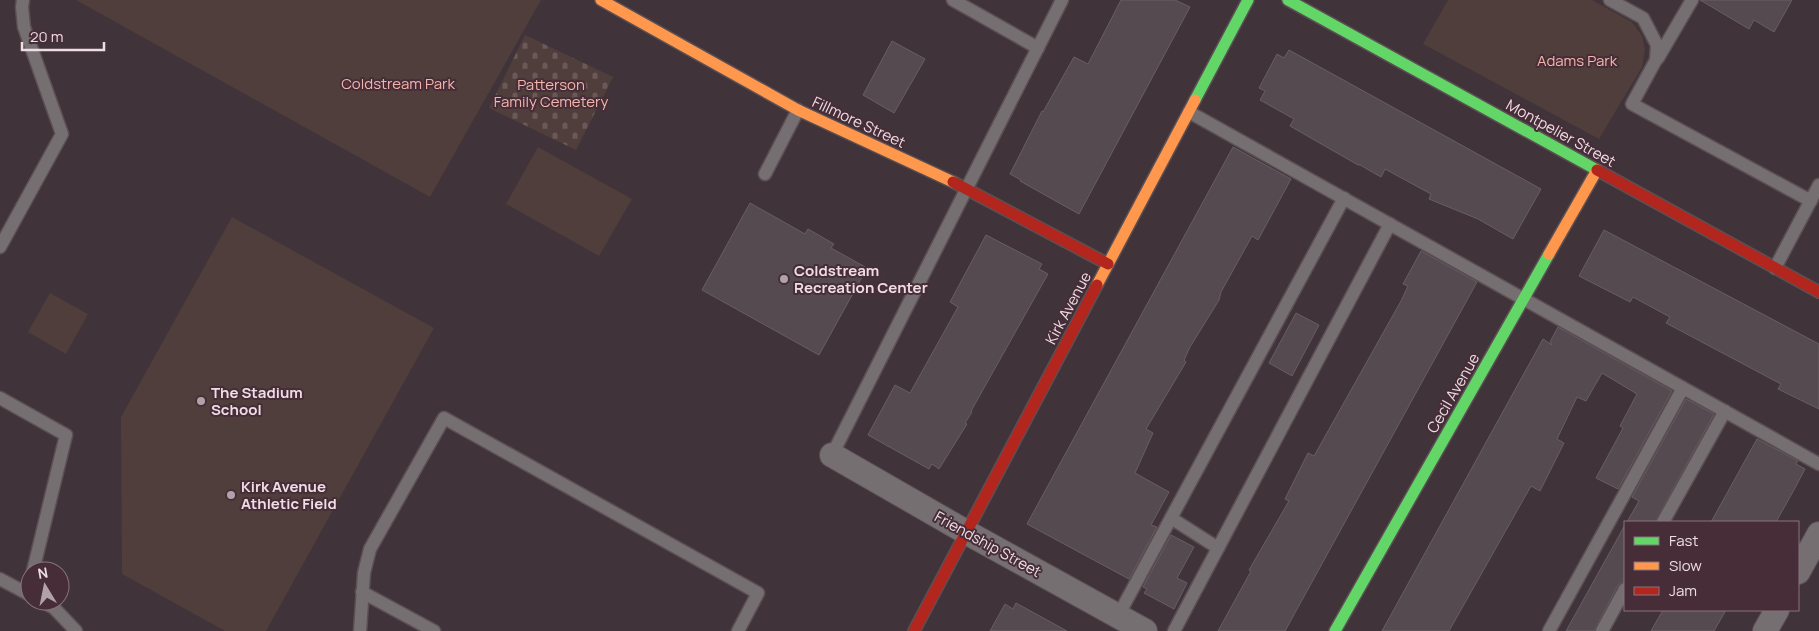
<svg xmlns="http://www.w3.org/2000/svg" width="1819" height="631" viewBox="0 0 1819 631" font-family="Manrope,sans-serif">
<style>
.cemetery{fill:url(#cemetery-stones)}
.park{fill:#503e3c}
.building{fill:#544a50;stroke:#695e64}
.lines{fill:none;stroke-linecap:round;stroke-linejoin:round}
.lane-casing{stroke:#5b4f54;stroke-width:15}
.street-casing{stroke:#5b4f54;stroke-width:26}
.fast-casing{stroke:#5b4f54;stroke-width:14}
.slow-casing{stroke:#5b4f54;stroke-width:14}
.jam-casing{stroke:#5b4f54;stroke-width:14}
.lane{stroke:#766f71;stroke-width:12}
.street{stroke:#766f71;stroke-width:24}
.fast{stroke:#63d668;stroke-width:11}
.slow{stroke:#ff974d;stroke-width:11}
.jam{stroke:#b3261e;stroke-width:11}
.poi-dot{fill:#b1a2a8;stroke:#462d38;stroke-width:2}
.labels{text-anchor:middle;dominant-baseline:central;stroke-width:4;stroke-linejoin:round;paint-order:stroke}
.park-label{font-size:15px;fill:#f3b5aa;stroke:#462d38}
.street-label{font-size:15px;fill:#eedde4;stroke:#462d38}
.poi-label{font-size:15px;font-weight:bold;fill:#eedde4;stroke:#462d38;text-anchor:start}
</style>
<defs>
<pattern id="cemetery-stones" width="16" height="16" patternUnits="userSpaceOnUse" patternTransform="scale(1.25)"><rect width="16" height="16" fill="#503e3c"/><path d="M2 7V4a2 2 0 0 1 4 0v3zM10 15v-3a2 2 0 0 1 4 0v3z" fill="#6a5958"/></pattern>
</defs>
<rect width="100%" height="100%" fill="#403339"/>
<polygon class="cemetery" points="525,35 613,77 576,150 489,108"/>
<g class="park">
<polygon points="76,0 541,0 430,197"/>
<polygon points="1448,0 1592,0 1632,22 1642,36 1645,50 1642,67 1599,139 1423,44"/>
<polygon points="538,147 632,199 599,256 506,204"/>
<polygon points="232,217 434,328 266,631 225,631 122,574 121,417"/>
<polygon points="50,293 88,314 66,354 28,332"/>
</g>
<g class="building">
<polygon points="1121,0 1175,0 1190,7 1079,214 1020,181 1021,180 1010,174 1042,111 1043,112 1074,57 1088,64"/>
<polygon points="1700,0 1792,0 1774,32 1754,20 1749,29"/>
<polygon points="892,41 925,59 894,113 863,95"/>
<polygon points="1289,50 1541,189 1513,239 1478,219 1429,199 1431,194 1385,169 1381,177 1360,165 1358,165 1290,126 1294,119 1260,100 1265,91 1259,88 1277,54 1284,58"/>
<polygon points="1233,147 1291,179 1258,240 1252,236 1221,292 1219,300 1190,347 1184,360 1186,362 1146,429 1153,433 1135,473 1169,492 1151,525 1157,527 1129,579 1027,524"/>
<polygon points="750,203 805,234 808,229 834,244 831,248 867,268 819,355 702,290"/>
<polygon points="1604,230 1819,344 1819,409 1778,389 1781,384 1666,323 1670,317 1633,297 1630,302 1579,276"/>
<polygon points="986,235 1042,264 1039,269 1048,274 971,411 972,412 965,423 967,424 939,469 932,464 929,469 868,435 895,385 910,393 958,307 950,302"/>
<polygon points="1421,251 1477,282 1285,631 1218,631 1251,571 1249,570 1289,501 1285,499 1308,453 1314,456 1401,301 1408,286 1403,284"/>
<polygon points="1296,313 1319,325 1292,376 1269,363"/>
<polygon points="1558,327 1672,391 1618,489 1596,478 1623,428 1620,426 1637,394 1602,373 1586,401 1577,397 1557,439 1564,443 1540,491 1531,486 1449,631 1382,631 1543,339 1552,345 1550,342"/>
<polygon points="1686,399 1714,414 1655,522 1627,522 1639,501 1632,497"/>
<polygon points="1757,439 1798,461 1796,464 1805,469 1795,488 1776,522 1711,522"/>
<polygon points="1625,525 1624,581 1618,585 1594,631 1566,631"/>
<polygon points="1171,535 1194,547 1177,578 1187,583 1174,609 1144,593 1147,589 1143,587"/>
<polygon points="1016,603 1067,631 990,631 1005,604 1013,609"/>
<polygon points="1663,610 1726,610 1714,631 1651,631"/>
</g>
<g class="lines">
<g class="lane-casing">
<g id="lane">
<polyline points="953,0 1038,48"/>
<polyline points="1610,0 1643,18 1657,45 1656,60 1632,104 1811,201"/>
<polyline points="1658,58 1692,0"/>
<polyline points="1189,112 1819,464"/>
<polyline points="765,174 798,110"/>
<polyline points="0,247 62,134 24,27 22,7 23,0"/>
<polyline points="1775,268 1819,185"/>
<polyline points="0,398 66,435 33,571"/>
<polyline points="832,455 1062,0"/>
<polyline points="1171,518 1218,548"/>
<polyline points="1663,522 1725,411"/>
<polyline points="0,579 30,595"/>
<polyline points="362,592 434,631"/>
<polyline points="41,601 54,608 76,631"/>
<polyline points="1118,616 1344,198"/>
<polyline points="360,631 364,573 370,549 444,418 758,593 738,631"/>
<polyline points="1174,631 1390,224"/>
<polyline points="1549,631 1683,388"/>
<polyline points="1602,631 1625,589"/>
</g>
</g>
<g class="street-casing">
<g id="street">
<polyline points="832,455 966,532 1145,631"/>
<polyline points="1798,572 1819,534"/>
<polyline points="1765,631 1777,610"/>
</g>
</g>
<g class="fast-casing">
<g id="fast">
<polyline points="1288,0 1597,170"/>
<polyline points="1195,100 1248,0"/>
<polyline points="1335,631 1549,254"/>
</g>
</g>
<g class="slow-casing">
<g id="slow">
<polyline points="601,0 798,110 953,182"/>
<polyline points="1549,254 1597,170"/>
<polyline points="1097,285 1195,100"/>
</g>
</g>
<g class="jam-casing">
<g id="jam">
<polyline points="1597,170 1819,292"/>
<polyline points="953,182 1108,264"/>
<polyline points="914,631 1097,285"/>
</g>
</g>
<use href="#lane" class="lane"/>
<use href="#street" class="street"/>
<use href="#fast" class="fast"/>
<use href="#slow" class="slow"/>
<use href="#jam" class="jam"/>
</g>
<g class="poi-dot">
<circle cx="784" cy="279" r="5"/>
<circle cx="201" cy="401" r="5"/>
<circle cx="231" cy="495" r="5"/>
</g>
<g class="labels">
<g class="park-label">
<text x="1577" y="60">Adams Park</text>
<text x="398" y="83">Coldstream Park</text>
<text x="551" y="84">Patterson<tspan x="551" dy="17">Family Cemetery</tspan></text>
</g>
<g class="street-label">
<text transform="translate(859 122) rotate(25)">Fillmore Street</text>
<text transform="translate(1561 133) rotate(29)">Montpelier Street</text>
<text transform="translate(1068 308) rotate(-62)">Kirk Avenue</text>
<text transform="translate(1453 393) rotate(-60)">Cecil Avenue</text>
<text transform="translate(988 544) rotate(29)">Friendship Street</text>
</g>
<g class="poi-label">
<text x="794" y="270">Coldstream<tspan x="794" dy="17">Recreation Center</tspan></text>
<text x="211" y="392">The Stadium<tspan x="211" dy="17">School</tspan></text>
<text x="241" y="486">Kirk Avenue<tspan x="241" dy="17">Athletic Field</tspan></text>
</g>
</g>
<rect x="1624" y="521" width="175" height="90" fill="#462d38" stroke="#89737d"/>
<rect x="1634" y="537" width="25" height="8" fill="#63d668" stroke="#89737d"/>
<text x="1669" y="546" font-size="15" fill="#eedde4">Fast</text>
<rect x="1634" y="562" width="25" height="8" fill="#ff974d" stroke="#89737d"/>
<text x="1669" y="571" font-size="15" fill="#eedde4">Slow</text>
<rect x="1634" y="587" width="25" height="8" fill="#b3261e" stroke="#89737d"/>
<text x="1669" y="596" font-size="15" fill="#eedde4">Jam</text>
<g transform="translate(45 586) rotate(350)"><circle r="24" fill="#462d38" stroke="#89737d"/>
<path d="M0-4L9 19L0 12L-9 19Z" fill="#b1a2a8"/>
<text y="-8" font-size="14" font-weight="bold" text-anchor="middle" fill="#eedde4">N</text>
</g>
<path d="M22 42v8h82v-8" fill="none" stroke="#eedde4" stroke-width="2.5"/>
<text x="30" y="42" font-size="15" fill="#eedde4" stroke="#462d38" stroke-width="4" paint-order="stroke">20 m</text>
</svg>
